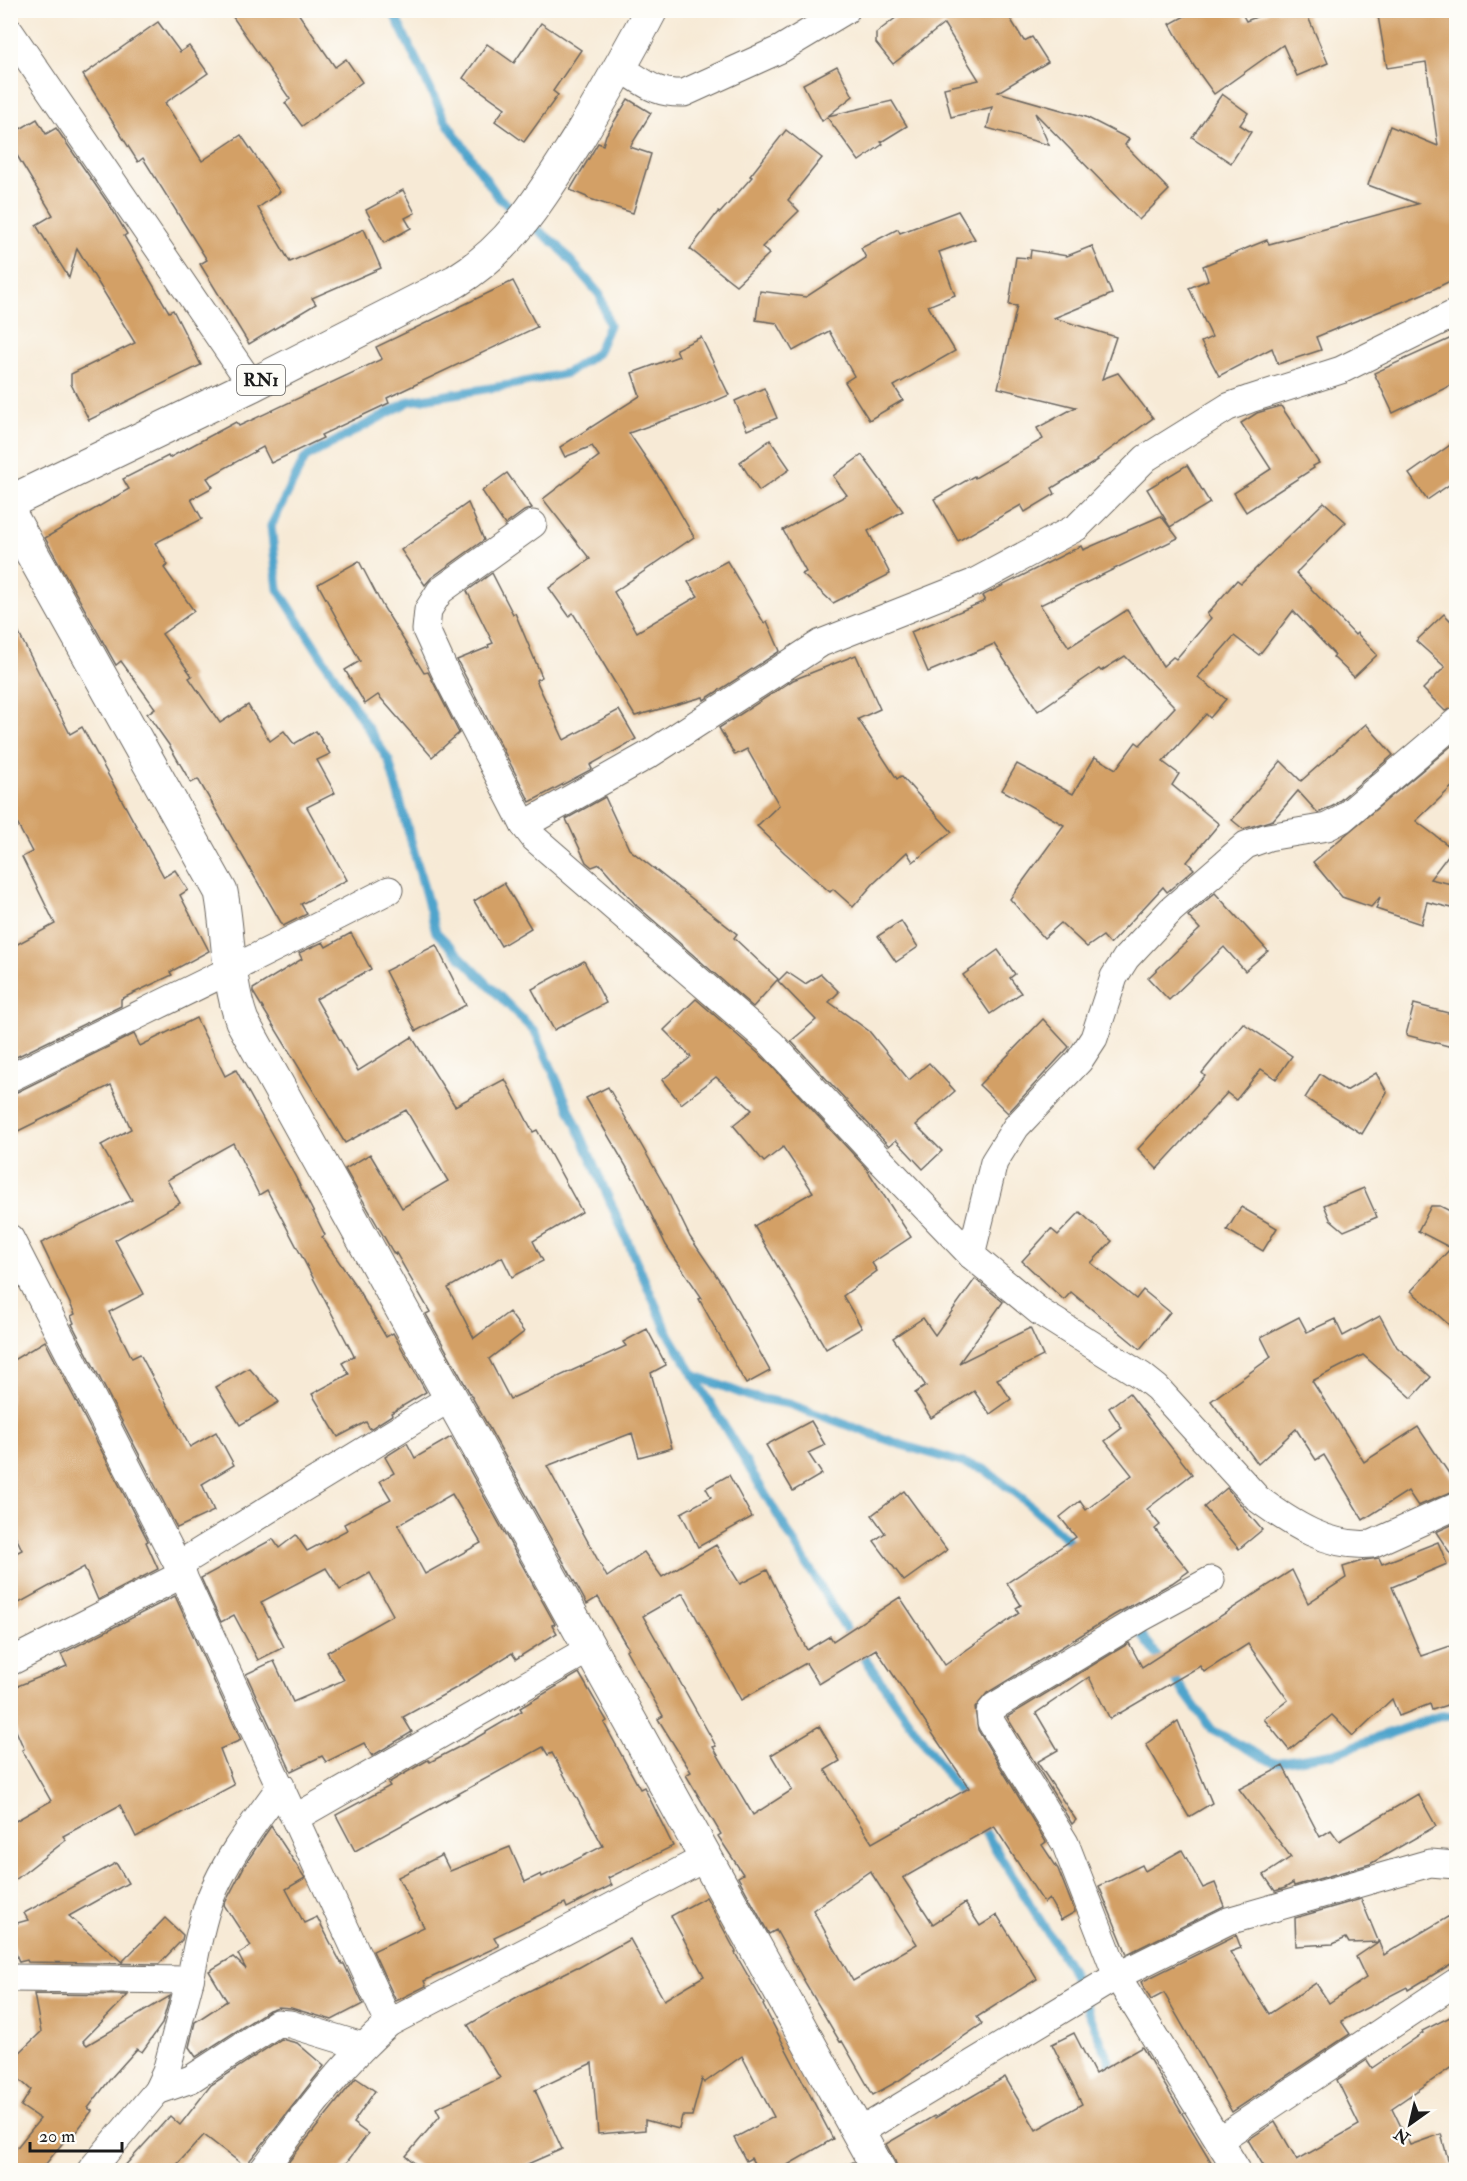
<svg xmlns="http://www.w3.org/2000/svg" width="1467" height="2181" viewBox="0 0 1467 2181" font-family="'IM FELL Double Pica',serif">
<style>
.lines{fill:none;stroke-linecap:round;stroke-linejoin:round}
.stream{stroke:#50a4cc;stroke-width:9}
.building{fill:#d3a066;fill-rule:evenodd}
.street-casing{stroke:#69645d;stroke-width:29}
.secondary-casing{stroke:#69645d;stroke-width:35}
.highway-casing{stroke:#69645d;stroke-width:35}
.street{stroke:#fff;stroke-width:27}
.secondary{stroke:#fff;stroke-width:33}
.highway{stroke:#fff;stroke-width:33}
.labels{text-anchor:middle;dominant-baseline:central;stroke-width:6;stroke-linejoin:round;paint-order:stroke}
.shield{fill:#fdfcf7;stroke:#605f5e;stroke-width:1.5}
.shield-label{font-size:18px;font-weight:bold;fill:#1c1c1c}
</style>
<rect width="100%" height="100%" fill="#fdfcf7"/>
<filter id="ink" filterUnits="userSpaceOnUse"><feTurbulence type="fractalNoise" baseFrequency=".0167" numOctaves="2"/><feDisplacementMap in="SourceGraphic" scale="12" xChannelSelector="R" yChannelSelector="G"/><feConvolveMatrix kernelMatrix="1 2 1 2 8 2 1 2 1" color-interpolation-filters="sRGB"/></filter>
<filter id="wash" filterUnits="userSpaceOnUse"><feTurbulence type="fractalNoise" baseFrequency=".008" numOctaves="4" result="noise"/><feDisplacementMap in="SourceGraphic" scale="24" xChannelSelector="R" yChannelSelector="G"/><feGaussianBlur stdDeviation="1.35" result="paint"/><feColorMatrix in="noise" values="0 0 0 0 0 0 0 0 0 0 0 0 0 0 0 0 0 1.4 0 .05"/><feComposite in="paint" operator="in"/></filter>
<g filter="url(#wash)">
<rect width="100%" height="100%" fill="#f7ead6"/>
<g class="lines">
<g class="stream">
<polyline points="392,10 445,120 499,198 558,246 600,295 609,325 597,353 567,373 510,385 410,401 305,458 271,526 278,589 389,761 436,932 536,1033 667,1331 858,1649 966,1802"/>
<polyline points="693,1375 751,1397 789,1404 902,1445 984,1469 1023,1499 1078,1549"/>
<polyline points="1117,1601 1212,1730 1274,1763 1335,1753 1439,1716 1456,1715"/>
<polyline points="978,1821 1070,1968 1115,2075"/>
</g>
</g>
<g id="blocks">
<g class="building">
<polygon points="228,10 296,10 335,67 346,59 362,82 302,126 285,103 290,99"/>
<polygon points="906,10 1005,10 1024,41 1032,37 1048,62 998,92 1086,117 1129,139 1125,145 1169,190 1139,220 1035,113 1049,145 987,128 992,107 951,117 944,88 979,80 944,24 893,64 876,43 876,33"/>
<polygon points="1196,10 1240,10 1246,21 1274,10 1305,10 1328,63 1297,76 1283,45 1214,94 1194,66 1170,24"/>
<polygon points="1377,10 1456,11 1456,278 1432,290 1316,337 1321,350 1278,364 1272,348 1219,376 1201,342 1212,337 1189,288 1208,280 1203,266 1267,240 1269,244 1418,204 1368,185 1390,126 1438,146 1426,62 1387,68"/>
<polygon points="158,22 180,52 189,46 208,73 165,103 202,161 241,135 280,192 258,208 290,262 364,229 381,268 312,298 316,304 249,344 200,264 207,260 143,158 138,162 83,75"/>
<polygon points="541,23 581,50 553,91 558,95 524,142 495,121 505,108 463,78 487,44 514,63"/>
<polygon points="837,66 853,96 828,116 892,101 907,126 881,142 883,144 859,161 827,117 822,121 803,84"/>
<polygon points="1222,94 1248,113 1240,125 1251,132 1231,163 1192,137"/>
<polygon points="628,99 651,113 630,147 651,154 633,213 587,198 587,197 570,190 598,143 603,145 606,135"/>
<polygon points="37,119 46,134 56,128 112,209 127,234 124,236 169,312 173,310 201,365 89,420 71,384 71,374 135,343 77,248 69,278 36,225 53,215 10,144 10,135"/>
<polygon points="786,130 822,158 788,200 799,211 762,247 769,254 736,285 690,249 718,212 720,213 752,177 750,176"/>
<polygon points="403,190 415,213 405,218 411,228 384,243 366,210"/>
<polygon points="958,211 975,239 939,252 955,295 928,306 955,351 894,386 903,400 869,420 845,382 854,376 829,331 793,351 777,323 756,320 760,291 806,297 866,258 861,248 898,229 900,233"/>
<polygon points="1092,246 1112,294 1054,318 1116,337 1102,379 1118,373 1153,418 1097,459 1098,460 1052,488 1055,494 1025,512 1021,505 958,541 934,499 974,476 975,478 1043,439 1037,428 1076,407 998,388 1017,306 1009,305 1016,257 1030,258 1031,250 1067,256"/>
<polygon points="513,281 537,327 387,398 389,403 321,435 323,438 271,463 263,447 207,478 213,487 191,499 202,519 155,543 168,565 164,568 194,611 162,634 192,676 189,678 220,723 248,705 270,741 284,731 294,744 316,731 330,754 317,760 335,793 307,807 347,880 301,904 307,914 283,926 198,779 191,783 169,745 147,714 155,708 121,661 116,665 45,538 129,489 123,479 168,456 169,458 236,422 239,426 382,359 376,347"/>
<polygon points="1456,336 1456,383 1393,413 1374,373"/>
<polygon points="701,337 729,395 704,406 629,433 666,488 694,537 614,592 637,632 698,596 688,582 727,561 764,623 767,621 780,651 704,700 703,697 635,716 573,613 569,616 549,588 590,559 543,499 599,456 592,446 565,457 560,447 640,396 632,373 679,356 676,349"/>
<polygon points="764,388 777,418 747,430 735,401"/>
<polygon points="1281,406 1319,463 1313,466 1314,468 1246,512 1234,493 1271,469 1241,423 1257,413"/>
<polygon points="770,440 790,469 759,491 740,462"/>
<polygon points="1456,441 1456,480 1427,500 1409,474"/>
<polygon points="862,455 903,511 868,531 890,574 833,603 802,574 806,572 783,530 847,495 833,476"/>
<polygon points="1187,465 1210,503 1170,527 1147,489"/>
<polygon points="507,473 532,508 524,511 505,525 482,491"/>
<polygon points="1324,502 1346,522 1296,573 1355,635 1357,633 1377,655 1354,677 1333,657 1335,655 1293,611 1259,655 1234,636 1198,677 1226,699 1210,718 1206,714 1163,762 1179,774 1172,785 1219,824 1187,862 1194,869 1167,892 1163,887 1110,944 1103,936 1087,947 1061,923 1044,938 1010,899 1064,825 1002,790 1017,764 1073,794 1095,757 1116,769 1136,742 1140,745 1175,707 1125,656 1101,671 1099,669 1038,711 994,644 928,672 911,632 985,601 982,596 1081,546 1083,550 1161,516 1178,538 1040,605 1069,647 1127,610 1163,666 1173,657 1176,659 1211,618 1207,614 1237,580 1241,583"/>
<polygon points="468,503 484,540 431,578 425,585 401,550"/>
<polygon points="359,561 382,605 424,673 428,672 459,733 432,757 378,695 365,704 345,670 360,661 318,584"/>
<polygon points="492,573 513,614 515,613 542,677 536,680 564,740 619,710 636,739 590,765 592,769 530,802 457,660 489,647 488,645 493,643 467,591"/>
<polygon points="1444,614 1456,626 1456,707 1445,711 1423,689 1445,667 1416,641"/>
<polygon points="10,616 70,734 82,727 164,877 175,870 188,890 180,895 209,951 170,972 172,975 121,999 121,1006 10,1060 10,948 55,924 22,857 32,852 10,810"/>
<polygon points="856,655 880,709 858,719 897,779 901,776 952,832 913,862 907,852 873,884 853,907 833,889 830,892 785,853 757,826 779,805 747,749 735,755 719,728 793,680"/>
<polygon points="1366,724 1393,755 1333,806 1318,813 1298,791 1273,820 1243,829 1232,820 1281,761 1301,781"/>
<polygon points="1456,742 1456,783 1416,821 1453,849 1430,879 1456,885 1456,909 1427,902 1421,924 1376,909 1380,897 1371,907 1342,897 1313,862"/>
<polygon points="605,797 629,849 737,934 734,938 778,979 753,1007 637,906 600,864 592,867 586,862 566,819"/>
<polygon points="504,883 531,928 501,946 474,901"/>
<polygon points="1215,893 1268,951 1245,971 1224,947 1169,1000 1148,978 1200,929 1188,916"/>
<polygon points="901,921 918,947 896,962 878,936"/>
<path d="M 351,933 L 371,969 L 316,999 L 358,1071 L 412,1037 L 455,1106 L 505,1079 L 533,1132 L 537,1130 L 582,1212 L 533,1241 L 543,1261 L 512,1277 L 502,1257 L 448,1288 L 474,1338 L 509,1312 L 524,1332 L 489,1359 L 510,1399 L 626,1346 L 623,1342 L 647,1329 L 666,1365 L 651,1373 L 672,1448 L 639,1457 L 632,1433 L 547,1466 L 607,1577 L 644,1552 L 662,1577 L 716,1545 L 740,1584 L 767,1570 L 807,1650 L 830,1636 L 833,1641 L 900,1597 L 945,1665 L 1019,1613 L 1016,1608 L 1021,1605 L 1007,1583 L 1076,1537 L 1060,1517 L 1080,1501 L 1086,1510 L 1132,1475 L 1105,1441 L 1122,1428 L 1109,1408 L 1129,1393 L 1192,1474 L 1147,1509 L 1160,1525 L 1155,1529 L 1189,1571 L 1172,1583 L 1114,1615 L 987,1693 L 975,1708 L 978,1730 L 1046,1842 L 1042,1845 L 1058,1869 L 1075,1912 L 1061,1920 L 1049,1899 L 1044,1903 L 994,1826 L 903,1878 L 933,1924 L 965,1903 L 980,1926 L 997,1915 L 1037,1979 L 977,2017 L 982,2024 L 898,2081 L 873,2095 L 842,2041 L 840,2042 L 806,1984 L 776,1930 L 769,1934 L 738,1877 L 743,1874 L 718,1836 L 721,1834 L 686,1775 L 691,1772 L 658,1719 L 663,1716 L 626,1650 L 628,1648 L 598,1597 L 587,1604 L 426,1314 L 430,1312 L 396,1253 L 394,1254 L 345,1169 L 370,1154 L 402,1208 L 448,1181 L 406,1110 L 345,1143 L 253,992 L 253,989 L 302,959 L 299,953 L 323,942 L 326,947 ZM 683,1593 L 741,1700 L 806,1663 L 819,1684 L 876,1649 L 969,1788 L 872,1843 L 825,1770 L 840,1761 L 819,1726 L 771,1755 L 792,1790 L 753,1815 L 713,1747 L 716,1746 L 643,1616 ZM 870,1871 L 917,1944 L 853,1981 L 813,1910 Z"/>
<polygon points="436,945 466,1005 416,1031 385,971"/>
<polygon points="998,950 1015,974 1010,978 1021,993 990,1014 963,975"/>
<polygon points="584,961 606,1003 554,1030 532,989"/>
<polygon points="787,972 805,984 821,974 839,992 829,1002 869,1031 909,1080 929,1063 955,1091 916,1125 942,1151 923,1169 896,1140 889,1146 791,1041 816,1020 778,981"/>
<polygon points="696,999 767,1061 866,1168 911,1237 872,1263 877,1271 843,1296 862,1328 826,1349 754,1226 813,1192 783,1147 764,1162 733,1125 752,1110 716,1077 681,1104 662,1080 691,1057 664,1030"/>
<polygon points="1414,1004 1456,1015 1456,1048 1406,1035"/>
<polygon points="196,1018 225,1076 236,1070 295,1176 325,1235 322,1237 357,1288 386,1337 393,1333 426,1392 391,1413 392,1415 370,1429 366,1422 338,1437 312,1394 349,1374 342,1363 354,1356 267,1190 259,1195 233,1143 167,1180 180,1203 115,1240 144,1294 109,1312 132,1358 140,1354 190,1447 216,1432 234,1465 202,1484 214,1511 177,1528 72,1324 74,1323 71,1316 75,1314 41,1243 132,1200 101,1145 131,1129 111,1085 10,1135 10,1093 17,1092 134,1034 140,1046"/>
<polygon points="1043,1019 1069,1047 1008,1113 979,1085"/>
<polygon points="1243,1023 1292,1056 1276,1079 1261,1069 1236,1100 1227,1093 1157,1169 1138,1149 1205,1076 1202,1073"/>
<polygon points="1376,1073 1387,1092 1362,1134 1305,1098 1320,1074 1346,1091"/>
<polygon points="608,1087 667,1190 690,1237 724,1287 770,1371 746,1384 699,1299 702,1298 666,1245 636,1183 586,1098"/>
<polygon points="1364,1188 1377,1217 1344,1231 1330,1219 1324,1205"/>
<polygon points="1431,1206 1440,1206 1456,1214 1456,1331 1411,1291 1451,1248 1418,1231"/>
<polygon points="1241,1207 1277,1228 1263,1251 1227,1230"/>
<polygon points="1080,1212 1112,1241 1091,1263 1136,1299 1143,1290 1170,1312 1140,1349 1071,1292 1064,1300 1022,1261 1051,1229 1058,1235"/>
<polygon points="975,1279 1003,1302 959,1363 1030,1328 1043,1356 997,1379 1011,1399 990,1414 974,1391 931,1418 915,1393 926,1386 893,1338 923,1318 935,1335"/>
<polygon points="1380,1316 1397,1347 1431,1377 1412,1398 1363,1355 1312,1381 1364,1462 1418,1427 1456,1484 1456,1490 1418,1506 1408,1491 1363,1520 1324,1455 1316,1460 1296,1429 1258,1464 1211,1401 1271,1357 1261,1337 1299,1317 1307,1332 1335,1319 1343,1336"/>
<polygon points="45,1341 148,1541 146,1542 158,1569 98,1600 84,1567 10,1608 10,1556 22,1550 10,1524 10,1362"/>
<polygon points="249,1368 279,1402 240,1425 216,1387"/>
<polygon points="811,1421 825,1445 808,1453 822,1474 793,1491 766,1445"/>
<path d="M 451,1437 L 555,1624 L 552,1625 L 557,1633 L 516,1659 L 512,1653 L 456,1688 L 403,1717 L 412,1732 L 372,1756 L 364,1743 L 326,1762 L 322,1756 L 291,1771 L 246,1674 L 274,1661 L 293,1702 L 344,1680 L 327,1652 L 393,1615 L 370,1573 L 340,1590 L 326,1568 L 261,1602 L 284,1647 L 258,1660 L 234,1615 L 221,1622 L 201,1578 L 273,1539 L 279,1548 L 296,1535 L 307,1551 L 347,1530 L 344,1524 L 391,1499 L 380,1481 L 394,1473 L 385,1457 L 407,1443 L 415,1458 ZM 452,1494 L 481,1543 L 425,1574 L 398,1525 Z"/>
<polygon points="729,1475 752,1517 698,1547 681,1513 711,1497 706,1488"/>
<polygon points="1227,1488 1262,1530 1239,1549 1204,1507"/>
<polygon points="904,1491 947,1550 904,1581 874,1541 885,1533 872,1515"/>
<polygon points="1456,1523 1456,1562 1436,1532"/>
<polygon points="1438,1542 1447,1564 1392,1587 1421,1656 1456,1644 1456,1702 1432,1710 1430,1704 1399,1716 1392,1699 1353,1736 1332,1715 1289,1750 1264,1719 1288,1700 1248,1644 1204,1672 1200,1666 1110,1719 1089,1677 1036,1713 1058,1750 1037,1762 1076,1820 1072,1824 1007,1717 1129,1643 1142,1667 1292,1570 1308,1603 1346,1578 1343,1567 1365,1560 1379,1558 1382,1564"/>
<polygon points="175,1596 241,1740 220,1749 234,1785 136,1837 120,1805 63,1836 66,1840 10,1884 10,1824 51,1801 22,1750 24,1749 10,1717 10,1689 67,1666 61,1654"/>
<polygon points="579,1673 607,1721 604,1723 640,1789 644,1787 673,1846 608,1878 612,1885 567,1908 565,1903 494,1937 499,1946 424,1981 426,1986 396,2001 373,1951 424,1927 398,1877 442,1855 450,1871 510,1847 525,1882 541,1874 542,1877 603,1846 552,1753 548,1755 543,1747 355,1851 336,1815 390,1786 388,1783 428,1760 430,1762 476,1738 522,1711 520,1708"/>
<polygon points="1178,1721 1212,1803 1189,1817 1146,1744"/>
<polygon points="1283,1766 1320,1837 1331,1830 1339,1841 1418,1794 1436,1826 1370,1864 1294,1886 1293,1883 1285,1888 1275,1891 1264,1875 1291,1857 1239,1789"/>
<polygon points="271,1826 305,1878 286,1889 304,1923 317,1917 340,1961 342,1964 344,1964 363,2004 332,2020 291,2008 278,2007 269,2010 196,2057 189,2047 195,2022 227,2001 209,1971 233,1957 246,1969 238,1954 251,1946 224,1905 246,1863"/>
<polygon points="1182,1850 1203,1888 1215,1883 1224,1906 1127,1954 1099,1886 1142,1865 1145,1871"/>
<polygon points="116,1863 128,1883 69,1916 122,1962 165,1918 183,1935 182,1940 159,1964 28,1962 27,1960 19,1962 10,1937 10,1925 28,1920 24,1913"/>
<polygon points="706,1897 736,1952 735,1953 764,2004 763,2005 833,2139 779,2170 758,2170 751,2158 746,2161 734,2138 774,2117 742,2056 704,2083 702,2079 692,2116 682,2116 679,2129 645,2120 645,2130 598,2134 592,2063 535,2090 562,2149 514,2170 423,2170 406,2156 440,2116 436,2108 500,2078 468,2025 517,1997 577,1967 578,1968 630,1939 664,2000 704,1976 671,1916"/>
<polygon points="1361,1899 1384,1955 1456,1912 1456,1961 1408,1990 1407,1987 1341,2021 1350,2034 1232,2112 1164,1993 1151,2000 1141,1982 1236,1935 1241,1948 1230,1952 1269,2014 1316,1983 1329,2003 1366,1978 1356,1957 1378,1942 1349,1943 1346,1938 1333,1944 1296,1946 1295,1918"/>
<polygon points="34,1994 128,1995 83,2041 87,2045 170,1996 162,2024 142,2052 137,2049 111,2078 88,2108 92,2111 72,2137 69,2135 41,2170 10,2170 10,2156 40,2119 21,2106 31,2090 10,2071 10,2062 41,2032"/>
<polygon points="1456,2014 1456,2064 1392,2108 1410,2145 1441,2134 1451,2170 1266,2170 1248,2140 1275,2122 1297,2160 1359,2125 1337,2080 1367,2060 1372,2068 1423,2033 1422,2031"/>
<polygon points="1074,2033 1095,2074 1142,2047 1216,2170 898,2170 895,2161 886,2144 934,2116 935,2118 1005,2077 1036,2130 1082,2104 1052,2044"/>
<polygon points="281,2039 297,2043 324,2066 250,2160 247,2168 204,2135 172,2170 121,2170 170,2116 180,2125 211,2085"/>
<polygon points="356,2078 375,2091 353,2123 368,2134 341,2170 282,2170"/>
<polygon points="853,2162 858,2170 838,2170"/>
</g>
</g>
</g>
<g filter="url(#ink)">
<use href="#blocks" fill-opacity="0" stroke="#69645d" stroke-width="1.5"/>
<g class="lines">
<g class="street-casing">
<g id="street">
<polyline points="10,32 252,385"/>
<path d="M 621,68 C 645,83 655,94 684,93 L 781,49 L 846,10"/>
<path d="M 533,524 L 440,591 L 428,610 L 426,630 L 447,676 L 524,825 L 534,838 L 771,1043 L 879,1159 L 971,1255 L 1040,1312 L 1142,1376 L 1157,1388 L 1258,1499 C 1292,1524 1329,1548 1372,1544 L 1456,1506"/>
<polyline points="524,825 650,754 821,643 973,583 1077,527 1146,458 1228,407 1250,399 1341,370 1454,314"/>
<path d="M 10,1078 C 137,1015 264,955 389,890"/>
<polyline points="10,1238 178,1565 389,2023"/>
<polyline points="971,1255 994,1162 1016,1127 1079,1061 1094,1038 1114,977 1126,958 1171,910 1246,845 1268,837 1327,827 1342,819 1456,722"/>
<polyline points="178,1565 450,1398"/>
<polyline points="1211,1580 1141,1618 995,1706 990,1712 991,1722 1065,1843 1117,1976 1237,2170"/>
<polyline points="10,1662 183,1574"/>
<polyline points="295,1818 591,1648"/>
<path d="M 10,1978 L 190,1980 C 196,1953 200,1925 210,1899 C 226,1858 255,1822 281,1786"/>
<polyline points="157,2091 191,2079 277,2023 290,2024 362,2046"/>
<polyline points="859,2132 1117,1976 1228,1921 1430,1863 1456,1865"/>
<polyline points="1219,2140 1456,1982"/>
<polyline points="91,2170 157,2091 166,2072 190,1980"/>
<path d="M 263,2170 C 302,2119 340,2065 389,2023 L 707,1857"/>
</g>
</g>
<g class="secondary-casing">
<path id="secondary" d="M 10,514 L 221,892 C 229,934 227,980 242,1021 L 879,2170"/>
</g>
<g class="highway-casing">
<path id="highway" d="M 10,502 L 252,385 L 456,281 C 513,246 543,194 578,139 C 603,97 628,54 651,10"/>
</g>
<use href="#street" class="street"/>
<use href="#secondary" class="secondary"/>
<use href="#highway" class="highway"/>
</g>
</g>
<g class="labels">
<rect class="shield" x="237" y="365" width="48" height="30" rx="4.5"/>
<g class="shield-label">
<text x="261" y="380">RN1</text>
</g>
</g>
<rect width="1467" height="2181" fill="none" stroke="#fdfcf7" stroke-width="36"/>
<g transform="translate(1410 2124) rotate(214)" stroke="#fdfcf7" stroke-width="4.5" paint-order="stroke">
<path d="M0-4.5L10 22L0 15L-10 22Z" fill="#1c1c1c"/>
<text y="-9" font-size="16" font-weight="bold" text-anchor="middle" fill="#1c1c1c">N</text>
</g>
<path d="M30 2142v9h92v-9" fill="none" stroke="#1c1c1c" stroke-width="3"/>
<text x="39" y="2142" font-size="18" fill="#1c1c1c" stroke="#fdfcf7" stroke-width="4.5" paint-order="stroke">20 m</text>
</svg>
